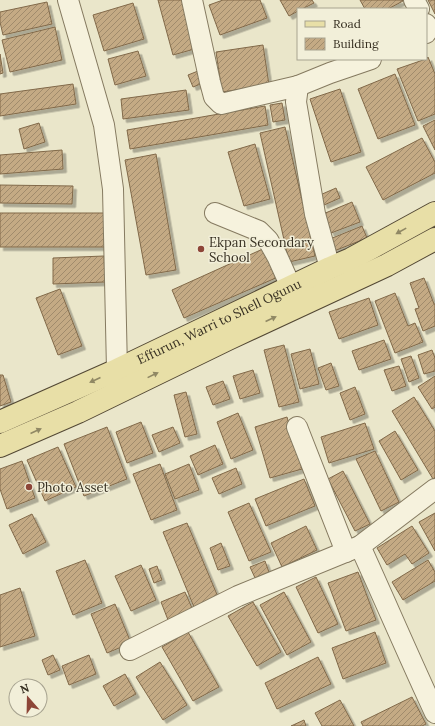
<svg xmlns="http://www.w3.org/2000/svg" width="435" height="726" viewBox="0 0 435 726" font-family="Lora,serif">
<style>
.building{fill:url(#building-hatch);stroke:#816949;filter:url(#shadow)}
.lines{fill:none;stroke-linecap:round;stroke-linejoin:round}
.minor-casing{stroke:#857a60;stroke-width:22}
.major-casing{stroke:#534834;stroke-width:24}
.minor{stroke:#f6f2dd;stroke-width:20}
.major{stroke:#e8dfa7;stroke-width:22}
.oneway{fill:#908864}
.poi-dot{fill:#8d4537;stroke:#f2efd9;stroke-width:1.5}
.labels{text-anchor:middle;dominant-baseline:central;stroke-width:3;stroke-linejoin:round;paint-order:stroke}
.poi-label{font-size:13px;fill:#373022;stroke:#f2efd9;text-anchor:start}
.street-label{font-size:13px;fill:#373022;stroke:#f2efd9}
</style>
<defs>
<pattern id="building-hatch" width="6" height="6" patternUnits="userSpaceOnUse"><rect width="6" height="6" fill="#c4aa84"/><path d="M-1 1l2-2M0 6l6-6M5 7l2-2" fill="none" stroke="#a08b6c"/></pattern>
<filter id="shadow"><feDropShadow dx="3.5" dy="3.5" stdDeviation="0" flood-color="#0004"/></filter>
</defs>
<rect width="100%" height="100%" fill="#eae6ca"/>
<g class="building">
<polygon points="158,0 185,0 198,48 173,55"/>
<polygon points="223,0 260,0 267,18 220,35 209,5"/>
<polygon points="280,0 312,0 314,3 302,9 298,9 298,11 289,16"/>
<polygon points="360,0 402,0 403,1 388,9 365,9"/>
<polygon points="428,0 435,0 435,14"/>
<polygon points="47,2 52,24 3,35 0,22 0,12"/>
<polygon points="133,3 144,39 104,51 93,15"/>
<polygon points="55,27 62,60 10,72 2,40"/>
<polygon points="263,45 269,85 222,92 216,52"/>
<polygon points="138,51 146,76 115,85 108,59"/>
<polygon points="0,54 3,73 0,74"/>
<polygon points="428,57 435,74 435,114 418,121 397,69 426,59"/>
<polygon points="198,71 203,83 193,87 188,75"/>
<polygon points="395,74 415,125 378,139 358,89"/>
<polygon points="73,84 76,104 0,116 0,94"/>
<polygon points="340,89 361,152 331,162 310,99"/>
<polygon points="186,90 189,110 123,119 121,99"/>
<polygon points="282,103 285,120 273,122 270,105"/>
<polygon points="265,106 268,125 130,149 127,130"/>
<polygon points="435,120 435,150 423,126"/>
<polygon points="39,123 45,142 24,149 19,129"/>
<polygon points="285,127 315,256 289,262 260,133"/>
<polygon points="422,138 435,162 435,173 383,200 366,167"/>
<polygon points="255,144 270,199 244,206 228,152"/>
<polygon points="62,150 63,169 0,174 0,155"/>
<polygon points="156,154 176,270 146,275 125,160"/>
<polygon points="0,185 73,186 72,204 0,203"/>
<polygon points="336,188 340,198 324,205 320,195"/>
<polygon points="352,202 360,222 331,233 323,214"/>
<rect x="0" y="213" width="105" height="34"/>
<polygon points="362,226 367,238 334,251 330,239"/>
<polygon points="265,248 278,277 184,318 172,290"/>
<polygon points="104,256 105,282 53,284 53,258"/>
<polygon points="424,278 434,304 435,304 435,326 423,331 415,309 419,308 410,283"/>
<polygon points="60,289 82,346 58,355 36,298"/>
<polygon points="395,293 408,326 415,323 423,342 395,353 375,301"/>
<polygon points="369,298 378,325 339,339 329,312"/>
<polygon points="384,340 391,359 359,370 352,351"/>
<polygon points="284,345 299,402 279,407 264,350"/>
<polygon points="310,349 319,384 300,389 291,354"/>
<polygon points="432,350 435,358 435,371 424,374 418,355"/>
<polygon points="411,356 419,378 409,382 401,359"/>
<polygon points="331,363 339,386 326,390 318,368"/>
<polygon points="399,366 406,386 392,391 384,370"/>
<polygon points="253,370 260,393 240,399 233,376"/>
<polygon points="0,375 3,375 11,402 0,406"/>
<polygon points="435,376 435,407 432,409 418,387"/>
<polygon points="223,381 230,399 213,405 206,387"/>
<polygon points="355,387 365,414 350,420 340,393"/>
<polygon points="186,392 197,434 185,437 174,395"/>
<polygon points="414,397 435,431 435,478 433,479 392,411"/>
<polygon points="238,413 253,450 231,459 217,422"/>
<polygon points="287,417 302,469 270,478 255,427"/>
<polygon points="141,422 153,453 127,463 116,432"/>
<polygon points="365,423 374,449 329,463 321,437"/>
<polygon points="107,427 127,479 84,496 64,444"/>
<polygon points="173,427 180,443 159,452 152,435"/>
<polygon points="395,431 418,470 401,480 379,441"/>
<polygon points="215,445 223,464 198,475 190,456"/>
<polygon points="58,447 76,487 45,501 27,460"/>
<polygon points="375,451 399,502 381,511 356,459"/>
<polygon points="22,461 35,498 7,509 0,489 0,469"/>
<polygon points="160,464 177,510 151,520 133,474"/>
<polygon points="189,464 199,490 175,499 165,474"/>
<polygon points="236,468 242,484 219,494 212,478"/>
<polygon points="343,471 370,524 355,531 328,479"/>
<polygon points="304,479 315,506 266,526 255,499"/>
<polygon points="249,503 271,552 249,561 228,512"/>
<polygon points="435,513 435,551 419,522"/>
<polygon points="32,514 46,542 23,554 9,525"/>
<polygon points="187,523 218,597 194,607 163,532"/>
<polygon points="306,526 317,550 282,567 271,543"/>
<polygon points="412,526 429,553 412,564 405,554 387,565 377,548"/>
<polygon points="221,543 230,566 218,570 210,548"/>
<polygon points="85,560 102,603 73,615 56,571"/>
<polygon points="428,560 435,572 435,581 403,600 392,582"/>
<polygon points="265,561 270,575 256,580 250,567"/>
<polygon points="141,565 156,600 131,611 115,576"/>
<polygon points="157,566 162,580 154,583 149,569"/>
<polygon points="358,572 376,620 346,631 328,583"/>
<polygon points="316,577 338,624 318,633 296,587"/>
<polygon points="20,588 35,636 0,647 0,595"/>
<polygon points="185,592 195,615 170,625 161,602"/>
<polygon points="284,592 311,642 287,655 260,605"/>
<polygon points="253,602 281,652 257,666 228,616"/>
<polygon points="115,604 131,643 107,653 91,614"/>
<polygon points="188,632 219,687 193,701 162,647"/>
<polygon points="375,632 386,663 343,679 332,648"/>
<polygon points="53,655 60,670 48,675 42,660"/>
<polygon points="89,655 96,674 69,685 62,666"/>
<polygon points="318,657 331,684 277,709 265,683"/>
<polygon points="160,662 187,705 163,720 136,677"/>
<polygon points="125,674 136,694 114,706 103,686"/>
<polygon points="412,697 426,724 422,726 363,726 361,722"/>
<polygon points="340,700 354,726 322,726 315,713"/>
<polygon points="304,720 306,726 291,726"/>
</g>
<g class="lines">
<g class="minor-casing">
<g id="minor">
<polyline points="68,0 104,125 113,189 117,370"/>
<polyline points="192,0 210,82 214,97 221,104 298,86 296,102 315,214 330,268"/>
<polyline points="414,0 419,9"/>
<polyline points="426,24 427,31 426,33"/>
<polyline points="298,86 330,73 371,59"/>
<polyline points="215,213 259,231 268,240 277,256 291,287"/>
<polyline points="297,427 346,552"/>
<path d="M 360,546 C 385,601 409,657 435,713"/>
<polyline points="130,650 238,596 360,546 435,489"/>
</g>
</g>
<g class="major-casing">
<g id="major">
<path id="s1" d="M 0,422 L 117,370 L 330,268 L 351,259 L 435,213"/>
<polyline points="0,446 78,412 228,339 387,265 435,239"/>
</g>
</g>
<use href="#minor" class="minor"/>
<use href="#major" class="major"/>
</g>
<defs><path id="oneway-solid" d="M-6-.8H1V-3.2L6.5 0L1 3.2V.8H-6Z"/></defs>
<g class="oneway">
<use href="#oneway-solid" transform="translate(401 231) rotate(151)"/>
<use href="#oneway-solid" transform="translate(271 319) rotate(-25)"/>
<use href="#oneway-solid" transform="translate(153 375) rotate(-26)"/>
<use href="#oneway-solid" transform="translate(95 380) rotate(156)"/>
<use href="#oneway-solid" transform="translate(36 431) rotate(-24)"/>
</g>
<g class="poi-dot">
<circle cx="201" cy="249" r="4"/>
<circle cx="29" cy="487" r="4"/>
</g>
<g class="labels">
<g class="poi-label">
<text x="209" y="242">Ekpan Secondary<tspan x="209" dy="15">School</tspan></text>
<text x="37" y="487">Photo Asset</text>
</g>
<g class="street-label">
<text stroke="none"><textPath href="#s1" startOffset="241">Effurun, Warri to Shell Ogunu</textPath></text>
</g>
</g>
<rect x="297" y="8" width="130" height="52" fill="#f2efd9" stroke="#a7a390"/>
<rect x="305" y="21" width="20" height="6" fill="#e8dfa7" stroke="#a7a390"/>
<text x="333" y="28" font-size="12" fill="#373022">Road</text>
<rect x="305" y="38" width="20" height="12" fill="url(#building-hatch)" stroke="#a7a390"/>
<text x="333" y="48" font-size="12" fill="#373022">Building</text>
<g transform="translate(28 698) rotate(340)"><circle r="19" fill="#f2efd9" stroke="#a7a390"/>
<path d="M0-3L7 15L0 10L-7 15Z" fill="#8d4537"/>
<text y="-6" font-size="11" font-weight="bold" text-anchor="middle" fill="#373022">N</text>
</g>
</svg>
